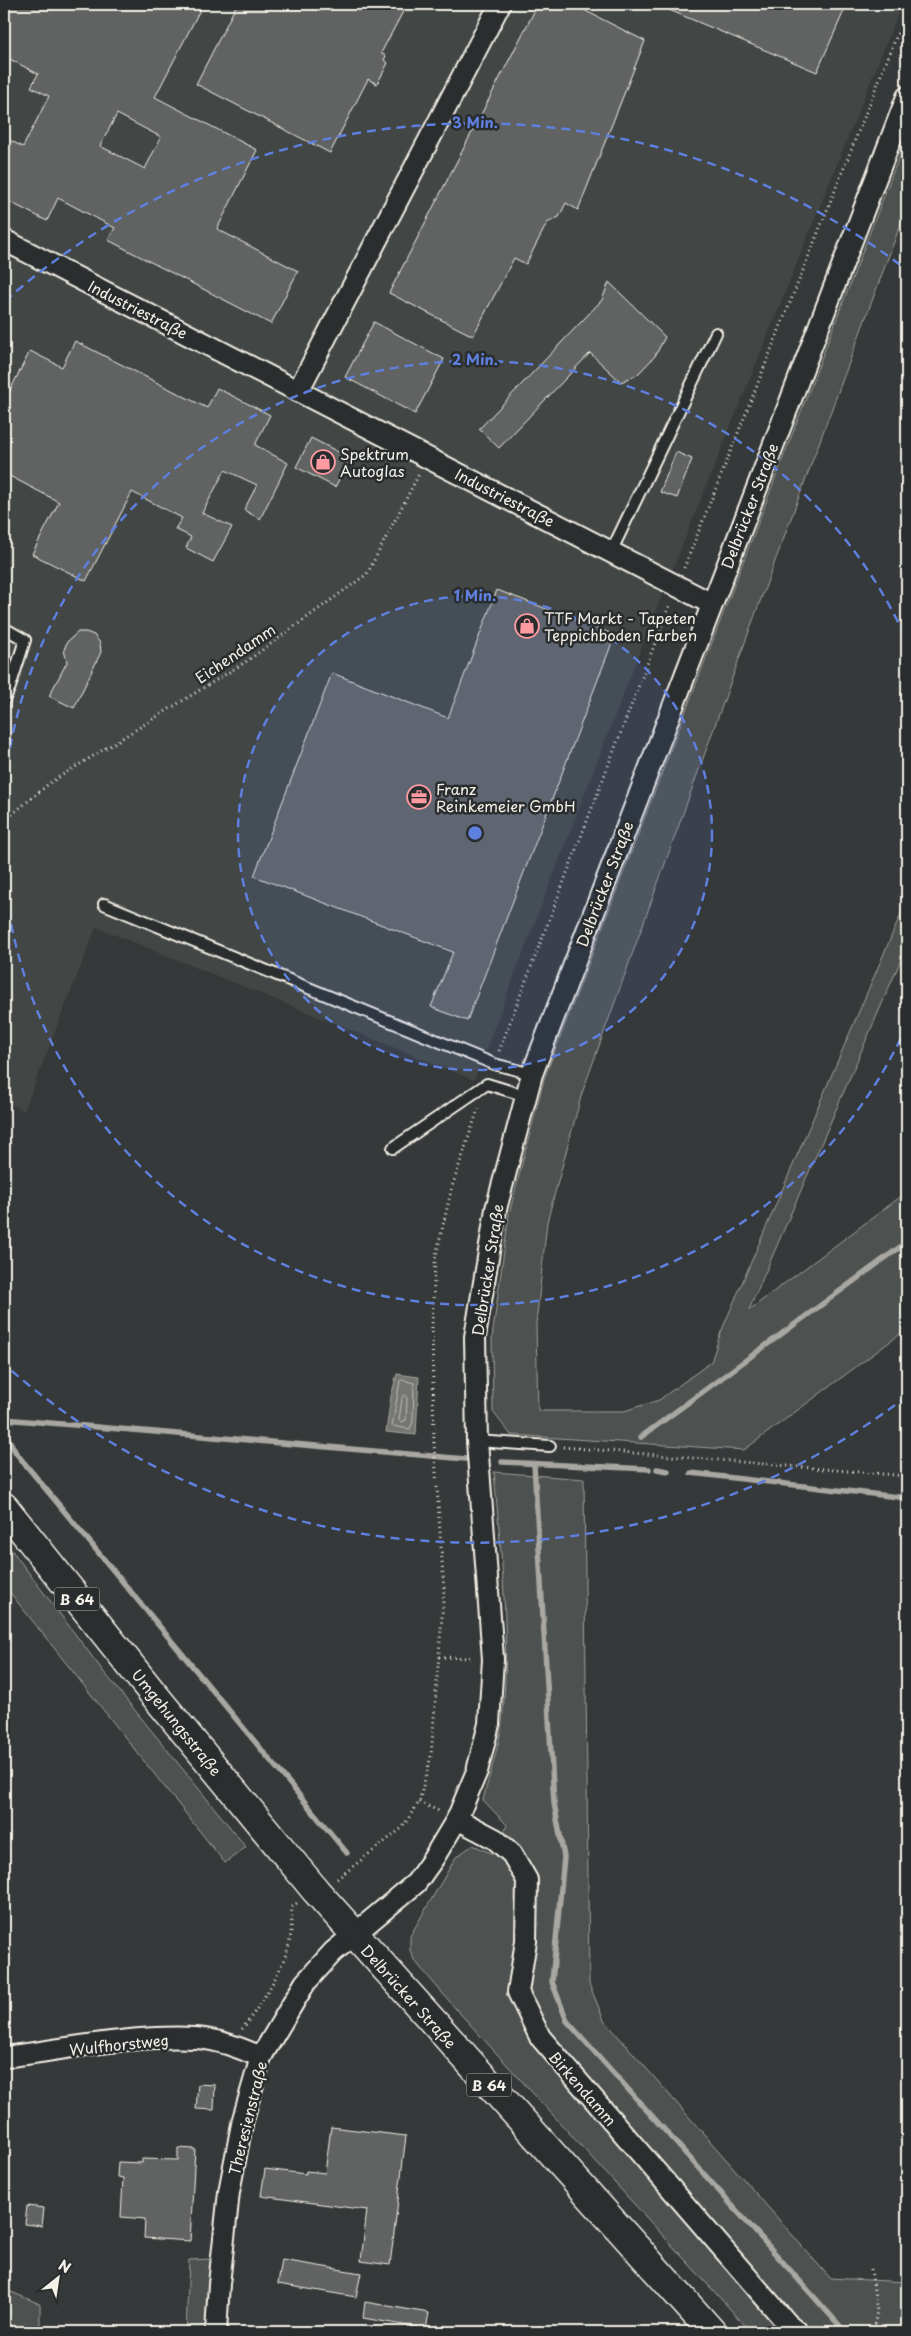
<svg xmlns="http://www.w3.org/2000/svg" width="911" height="2336" viewBox="0 0 911 2336" font-family="'Playpen Sans',sans-serif">
<style>
.built{fill:#434645}
.green{fill:#4e514f;stroke:#a1a19c}
.water{fill:#757572;stroke:#a8a7a1}
.lines{fill:none;stroke-linecap:round;stroke-linejoin:round}
.shore{stroke:#c1bfb9;stroke-width:1}
.stream{stroke:#a8a7a1;stroke-width:5.5}
.building{fill:#616362;stroke:#f4f1e8;fill-rule:evenodd}
.service-casing{stroke:#f4f1e8;stroke-width:14}
.minor-casing{stroke:#f4f1e8;stroke-width:24}
.primary-casing{stroke:#f4f1e8;stroke-width:31}
.path{stroke:#f4f1e8;stroke-width:3;stroke-dasharray:1 4;stroke-linecap:butt}
.service{stroke:#2a2d2e;stroke-width:10}
.minor{stroke:#2a2d2e;stroke-width:20}
.primary{stroke:#2a2d2e;stroke-width:28}
.ring{fill:none;stroke:#5e7fdd;stroke-width:2.5;stroke-dasharray:9 6}
.labels{text-anchor:middle;dominant-baseline:central;stroke-width:5;stroke-linejoin:round;paint-order:stroke}
.shield{fill:#2a2d2e;stroke:#b7b6b0;stroke-width:1}
.shield-label{font-size:14px;font-weight:bold;fill:#f4f1e8}
.street-label{font-size:15px;fill:#f4f1e8;stroke:#2a2d2e}
.poi-label{font-size:15px;fill:#f4f1e8;stroke:#2a2d2e;text-anchor:start}
.centre{fill:#5e7fdd;stroke:#2a2d2e;stroke-width:2.5}
.ring-label{font-size:15px;text-anchor:middle;font-weight:bold;fill:#5e7fdd;stroke:#2a2d2e;stroke-width:5;stroke-linejoin:round;paint-order:stroke}
</style>
<rect width="100%" height="100%" fill="#363939"/>
<filter id="ink" filterUnits="userSpaceOnUse"><feTurbulence type="fractalNoise" baseFrequency=".02" numOctaves="2"/><feDisplacementMap in="SourceGraphic" scale="10" xChannelSelector="R" yChannelSelector="G"/><feConvolveMatrix kernelMatrix="1 2 1 2 8 2 1 2 1" color-interpolation-filters="sRGB"/></filter>
<g filter="url(#ink)">
<polygon class="built" points="4,4 902,4 656,610 474,1080 96,927 24,1111 4,1100"/>
<g class="green">
<polygon points="907,136 907,207 752,623 582,1093 547,1222 536,1324 538,1411 624,1411 659,1400 711,1362 721,1332 907,900 907,946 749,1310 907,1192 907,1329 744,1450 511,1435 493,1412 492,1338 509,1214 544,1079"/>
<path d="M 494,1472 L 584,1479 L 589,1984 L 604,2020 L 830,2278 L 907,2282 L 907,2332 L 751,2332 L 456,2009 L 414,1960 L 410,1950 L 410,1936 L 456,1857 L 473,1845 L 493,1854 L 507,1825 L 483,1800 C 489,1775 499,1748 502,1722 C 511,1639 501,1555 494,1472 Z"/>
<polygon points="4,1540 103,1671 246,1847 225,1863 4,1585"/>
<polygon points="211,2259 207,2332 186,2332 189,2260"/>
<polygon points="4,2289 40,2304 40,2332 4,2332"/>
</g>
<polygon class="water" points="397,1374 419,1377 416,1435 386,1432 391,1396"/>
<g class="lines">
<g class="shore">
<polygon points="403,1380 414,1383 413,1421 410,1429 392,1426 400,1381"/>
<polygon points="405,1395 407,1398 406,1420 401,1422 399,1420 402,1398"/>
</g>
<g class="stream">
<polyline points="4,1419 466,1459"/>
<polyline points="4,1430 16,1453 347,1853"/>
<polyline points="641,1437 907,1242"/>
<polyline points="502,1462 649,1469"/>
<polyline points="534,1464 554,1803 564,1857 552,1982 567,2021 840,2326"/>
<polyline points="657,1469 668,1471"/>
<polyline points="691,1473 907,1498"/>
</g>
</g>
<g class="building">
<path d="M 4,4 L 203,4 L 155,97 L 257,150 L 217,229 L 298,271 L 271,324 L 108,240 L 115,228 L 58,198 L 47,221 L 4,199 L 4,137 L 23,147 L 49,96 L 31,87 L 38,74 L 4,56 ZM 117,114 L 161,137 L 145,169 L 100,146 Z"/>
<polygon points="237,4 407,4 381,53 386,56 384,60 388,63 377,84 368,79 330,153 196,84"/>
<polygon points="538,4 572,4 645,41 578,210 566,203 559,217 547,223 526,264 514,258 473,336 389,293"/>
<polygon points="655,4 847,4 817,72"/>
<polygon points="609,282 665,337 655,356 638,374 621,382 590,353 499,448 479,429 602,300"/>
<polygon points="374,322 444,359 415,414 345,377"/>
<polygon points="75,341 207,408 217,388 270,415 255,445 288,463 260,519 244,510 257,485 225,470 202,513 232,527 213,562 186,548 191,537 175,529 182,518 132,492 86,581 32,554 59,502 4,473 4,402 30,351 62,367"/>
<polygon points="311,438 350,458 335,487 296,467"/>
<polygon points="676,452 692,459 677,498 660,492"/>
<polygon points="497,590 615,635 467,1021 431,1007 453,952 254,876 332,673 448,718"/>
<polygon points="78,632 86,632 94,635 100,643 101,652 74,708 49,696 67,662 64,650 67,642"/>
<polygon points="198,2084 215,2085 214,2110 196,2109"/>
<polygon points="331,2127 406,2136 390,2265 361,2261 367,2210 261,2196 265,2169 306,2174 306,2171 325,2173"/>
<polygon points="178,2148 195,2149 190,2241 144,2238 145,2219 121,2217 123,2178 117,2177 118,2162 142,2163 142,2159 178,2160"/>
<polygon points="27,2206 44,2208 42,2226 25,2224"/>
<polygon points="282,2260 361,2273 356,2297 278,2284"/>
<polygon points="365,2302 429,2313 426,2329 363,2318"/>
</g>
<g class="lines">
<g class="service-casing">
<g id="service">
<polyline points="611,552 716,333"/>
<polyline points="4,628 25,640 10,687 4,700"/>
<polyline points="104,904 494,1064 532,1074"/>
<polyline points="393,1148 487,1084 526,1096"/>
<polyline points="477,1441 550,1446"/>
</g>
</g>
<g class="minor-casing">
<g id="minor">
<polyline points="4,240 712,604"/>
<polyline points="298,391 500,4"/>
<polyline points="457,1819 495,1839 512,1854 527,1880 526,1941 518,1992 540,2037 787,2323 798,2332"/>
<path d="M 4,2057 C 66,2049 131,2035 195,2038 C 218,2039 240,2048 261,2057"/>
<polyline points="216,2332 219,2284 229,2192 243,2119 261,2057 305,1983 333,1952 416,1883 433,1859 457,1819 477,1771 489,1724 493,1659 477,1441 475,1337 496,1209 532,1074 907,97"/>
</g>
</g>
<g class="primary-casing">
<polyline id="primary" points="4,1507 151,1691 316,1891 712,2332"/>
</g>
<g class="path">
<polyline points="684,568 907,10"/>
<polyline points="4,821 51,782 247,661 367,574 419,474"/>
<polyline points="499,1051 670,604"/>
<polyline points="563,1447 907,1476"/>
<polyline points="439,1657 474,1658"/>
<polyline points="419,1802 439,1811"/>
<polyline points="337,1879 402,1828 419,1802 431,1756 444,1590 434,1443 432,1326 435,1260 452,1187 479,1106"/>
<path d="M 242,2029 C 259,2008 286,1965 290,1939 C 292,1928 291,1917 292,1907 L 297,1903"/>
<polyline points="871,2269 877,2311 873,2332"/>
</g>
<use href="#service" class="service"/>
<use href="#minor" class="minor"/>
<use href="#primary" class="primary"/>
</g>
</g>
<circle cx="475" cy="833" r="237" fill="#5e7fdd" fill-opacity=".12"/>
<g class="ring">
<circle cx="475" cy="833" r="237"/>
<path d="M907 1025A473 473 0 0 1 4 874M4 792A473 473 0 0 1 907 641"/>
<path d="M907 1396A710 710 0 0 1 5 1365M5 301A710 710 0 0 1 907 270"/>
</g>
<defs>
<g id="shop-ring" transform="scale(1.25)"><circle r="9.5" fill="#2a2d2e" stroke="#ff9aa2" stroke-width="1.5"/><path d="M-5-2.5h2.3a2.7 3.5 0 0 1 5.4 0H5L5.5 6h-11ZM-1.5-2.5h3a1.5 2.3 0 0 0-3 0Z" fill="#ff9aa2"/></g>
<g id="office-ring" transform="scale(1.25)"><circle r="9.5" fill="#2a2d2e" stroke="#ff9aa2" stroke-width="1.5"/><path d="M-6-3h4V-5.5h4V-3h4V5H-6ZM-1-4.5V-3h2v-1.5ZM-6 0V1H6V0Z" fill="#ff9aa2"/></g>
</defs>
<g fill-rule="evenodd">
<use href="#shop-ring" x="323" y="462"/>
<use href="#shop-ring" x="527" y="626"/>
<use href="#office-ring" x="419" y="797"/>
</g>
<g class="labels">
<g class="shield">
<rect x="54.5" y="1587.5" width="45" height="23" rx="4"/>
<rect x="466.5" y="2073.5" width="45" height="23" rx="4"/>
</g>
<g class="shield-label">
<text x="77" y="1599">B 64</text>
<text x="489" y="2085">B 64</text>
</g>
<g class="street-label">
<text transform="translate(138 309) rotate(27)">Industriestraße</text>
<text transform="translate(505 497) rotate(27)">Industriestraße</text>
<text transform="translate(749 506) rotate(-69)">Delbrücker Straße</text>
<text transform="translate(235 653) rotate(-34)">Eichendamm</text>
<text transform="translate(604 884) rotate(-69)">Delbrücker Straße</text>
<text transform="translate(487 1270) rotate(-81)">Delbrücker Straße</text>
<text transform="translate(177 1722) rotate(51)">Umgehungsstraße</text>
<text transform="translate(409 1996) rotate(48)">Delbrücker Straße</text>
<text transform="translate(119 2044) rotate(-6)">Wulfhorstweg</text>
<text transform="translate(583 2088) rotate(49)">Birkendamm</text>
<text transform="translate(247 2118) rotate(-76)">Theresienstraße</text>
</g>
<g class="poi-label">
<text x="340" y="453">Spektrum<tspan x="340" dy="17">Autoglas</tspan></text>
<text x="544" y="617">TTF Markt - Tapeten<tspan x="544" dy="17">Teppichboden Farben</tspan></text>
<text x="436" y="788">Franz<tspan x="436" dy="17">Reinkemeier GmbH</tspan></text>
</g>
</g>
<circle cx="475" cy="833" r="8" class="centre"/>
<g class="ring-label">
<text x="475" y="128">3 Min.</text>
<text x="475" y="365">2 Min.</text>
<text x="475" y="601">1 Min.</text>
</g>
<rect width="911" height="2336" fill="none" stroke="#2a2d2e" stroke-width="20"/>
<rect x="10" y="10" width="891" height="2316" fill="none" stroke="#f4f1e8" stroke-width="2" filter="url(#ink)"/>
<g transform="translate(58 2278) rotate(30)" stroke="#2a2d2e" stroke-width="4" paint-order="stroke">
<path d="M0-4L9 19L0 12L-9 19Z" fill="#f4f1e8"/>
<text y="-8" font-size="14" font-weight="bold" text-anchor="middle" fill="#f4f1e8">N</text>
</g>
</svg>
